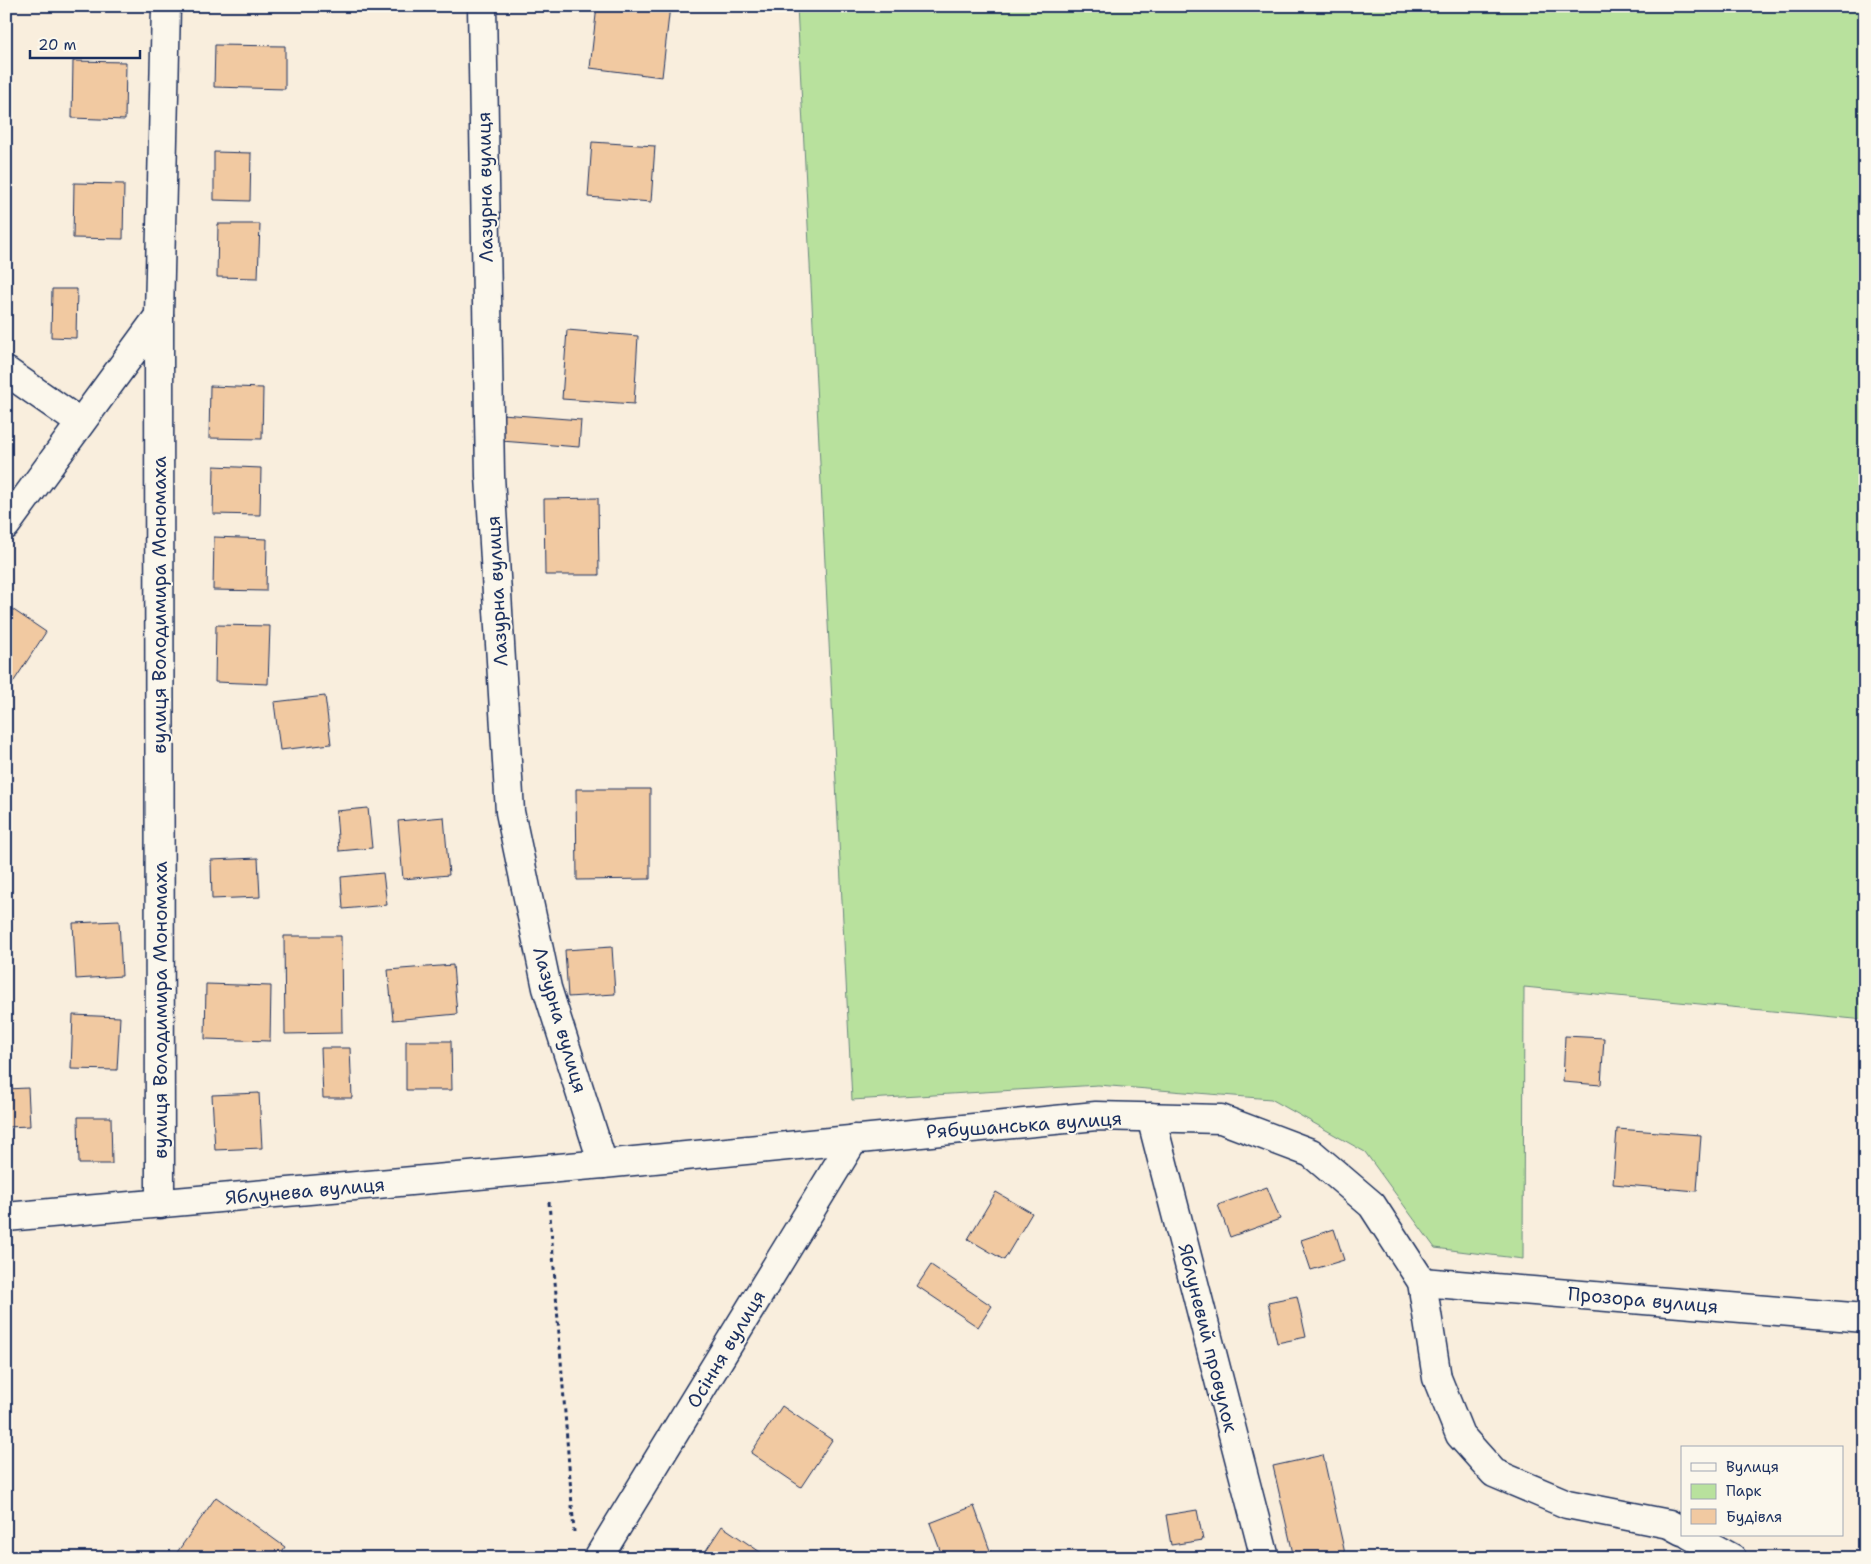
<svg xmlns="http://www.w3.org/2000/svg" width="1871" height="1564" viewBox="0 0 1871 1564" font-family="'Shantell Sans',sans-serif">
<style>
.green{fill:#b8e19d;stroke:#6a887e}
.building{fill:#f1c9a1;stroke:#1b2f5e}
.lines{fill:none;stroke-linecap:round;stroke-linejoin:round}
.minor-casing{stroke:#1b2f5e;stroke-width:31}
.path{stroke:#1b2f5e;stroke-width:3;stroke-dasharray:4 4;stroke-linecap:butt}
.minor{stroke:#fbf7ec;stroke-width:28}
.labels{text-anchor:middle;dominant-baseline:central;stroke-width:4;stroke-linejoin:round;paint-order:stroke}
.street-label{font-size:19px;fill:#1b2f5e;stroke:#fbf7ec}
</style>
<rect width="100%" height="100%" fill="#f9eedd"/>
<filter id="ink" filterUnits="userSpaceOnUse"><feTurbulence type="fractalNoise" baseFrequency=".02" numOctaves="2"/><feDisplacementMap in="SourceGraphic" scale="10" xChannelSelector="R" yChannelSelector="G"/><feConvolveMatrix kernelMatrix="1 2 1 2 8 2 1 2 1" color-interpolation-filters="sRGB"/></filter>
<g filter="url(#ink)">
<polygon class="green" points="797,6 1865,6 1865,1020 1524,987 1523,1259 1435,1248 1365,1152 1271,1099 1098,1085 852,1100"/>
<g class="building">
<polygon points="597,6 670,6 662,77 590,68"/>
<polygon points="215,45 285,46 285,89 214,87"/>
<polygon points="73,61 126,62 125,120 72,118"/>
<polygon points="592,142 655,146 651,202 588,197"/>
<polygon points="214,152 251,153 250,201 214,200"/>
<polygon points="74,183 124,184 123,239 73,238"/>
<polygon points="218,224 260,224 258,278 217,277"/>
<polygon points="52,289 77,289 76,338 51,337"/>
<polygon points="567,330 638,336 634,404 562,399"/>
<polygon points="210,386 263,388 262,439 209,438"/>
<polygon points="502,414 581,420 579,447 501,441"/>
<polygon points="214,466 261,468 260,515 213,514"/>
<polygon points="598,498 599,575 545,575 544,499"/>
<polygon points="214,537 267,539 266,591 213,590"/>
<polygon points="12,609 46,632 12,684 6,681 6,617"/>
<polygon points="216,625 270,626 268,684 215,682"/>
<polygon points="325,696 331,744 280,750 274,702"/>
<polygon points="576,789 650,789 650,879 577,880"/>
<polygon points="368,808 372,848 339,851 336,811"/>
<polygon points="444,817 449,875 403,879 398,821"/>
<polygon points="258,858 260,897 212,899 211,860"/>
<polygon points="383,873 387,905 343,909 341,877"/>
<polygon points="119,921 122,976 76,979 73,923"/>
<polygon points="284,936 341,936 342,1033 285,1034"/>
<polygon points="612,947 615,994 568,997 565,950"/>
<polygon points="453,965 457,1014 393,1020 388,970"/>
<polygon points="206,984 271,986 270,1041 205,1039"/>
<polygon points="73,1015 120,1017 117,1070 71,1069"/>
<polygon points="1565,1036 1604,1038 1601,1085 1563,1082"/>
<polygon points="406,1041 451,1041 452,1090 406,1090"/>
<polygon points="321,1048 350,1048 352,1098 323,1098"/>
<polygon points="28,1088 30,1126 6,1127 6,1089"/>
<polygon points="259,1093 262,1148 215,1150 212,1095"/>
<polygon points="78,1117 111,1117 112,1164 79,1164"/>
<polygon points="1617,1129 1701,1135 1697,1191 1613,1184"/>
<polygon points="1267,1187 1280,1219 1230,1237 1218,1205"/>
<polygon points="996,1192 1032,1213 1004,1260 968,1239"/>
<polygon points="1334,1229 1344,1260 1311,1270 1301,1240"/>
<polygon points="931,1265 992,1306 978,1327 917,1286"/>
<polygon points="1297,1296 1306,1337 1277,1343 1268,1302"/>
<polygon points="782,1406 832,1440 801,1487 751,1453"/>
<polygon points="1323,1455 1346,1558 1294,1558 1273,1466"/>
<polygon points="216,1497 285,1547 278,1558 173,1558"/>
<polygon points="974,1506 992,1556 986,1558 943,1558 930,1523"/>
<polygon points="1197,1510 1203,1540 1171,1545 1166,1515"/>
<polygon points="722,1526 766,1556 764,1558 701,1558"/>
</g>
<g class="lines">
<g class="minor-casing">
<g id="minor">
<polyline points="482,6 490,476 510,812 547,988 603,1164"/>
<polyline points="6,371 79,422"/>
<polyline points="6,525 159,316"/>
<polyline points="1151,1117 1265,1558"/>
<polyline points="160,1204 159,316 166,6"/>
<polyline points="6,1217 603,1164 1096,1116 1221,1119 1311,1153 1372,1205 1422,1282 1437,1378 1460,1435 1494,1473 1567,1504 1669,1524 1682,1531"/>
<polyline points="1422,1282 1865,1318"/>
<polyline points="1690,1535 1732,1558"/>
<polyline points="598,1558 854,1139"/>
</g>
</g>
<polyline class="path" points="549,1202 574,1532"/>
<use href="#minor" class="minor"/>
</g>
</g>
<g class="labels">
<g class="street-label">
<text transform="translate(485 187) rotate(-91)">Лазурна вулиця</text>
<text transform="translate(497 591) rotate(-93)">Лазурна вулиця</text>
<text transform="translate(159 605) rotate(-90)">вулиця Володимира Мономаха</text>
<text transform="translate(160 1010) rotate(-90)">вулиця Володимира Мономаха</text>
<text transform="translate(560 1020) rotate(74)">Лазурна вулиця</text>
<text transform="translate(1024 1125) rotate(-4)">Рябушанська вулиця</text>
<text transform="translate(305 1191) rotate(-5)">Яблунева вулиця</text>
<text transform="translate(1643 1300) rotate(5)">Прозора вулиця</text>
<text transform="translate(1208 1338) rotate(76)">Яблуневий провулок</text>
<text transform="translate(726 1349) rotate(-59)">Осіння вулиця</text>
</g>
</g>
<rect width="1871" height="1564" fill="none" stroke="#fbf7ec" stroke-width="25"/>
<rect x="12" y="12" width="1846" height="1539" fill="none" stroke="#1b2f5e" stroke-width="2" filter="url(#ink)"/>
<rect x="1681" y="1446" width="162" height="90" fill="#fbf7ec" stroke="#a1a7b3"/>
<rect x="1691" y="1463" width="25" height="8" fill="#fbf7ec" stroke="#a1a7b3"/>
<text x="1726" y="1472" font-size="15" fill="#1b2f5e">Вулиця</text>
<rect x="1691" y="1484" width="25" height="15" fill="#b8e19d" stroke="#a1a7b3"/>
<text x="1726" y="1496" font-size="15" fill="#1b2f5e">Парк</text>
<rect x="1691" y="1509" width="25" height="15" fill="#f1c9a1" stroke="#a1a7b3"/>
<text x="1726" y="1522" font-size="15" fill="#1b2f5e">Будівля</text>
<path d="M30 50v8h110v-8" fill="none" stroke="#1b2f5e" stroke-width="2.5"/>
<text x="38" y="50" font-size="15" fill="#1b2f5e" stroke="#fbf7ec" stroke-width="4" paint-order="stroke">20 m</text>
</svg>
